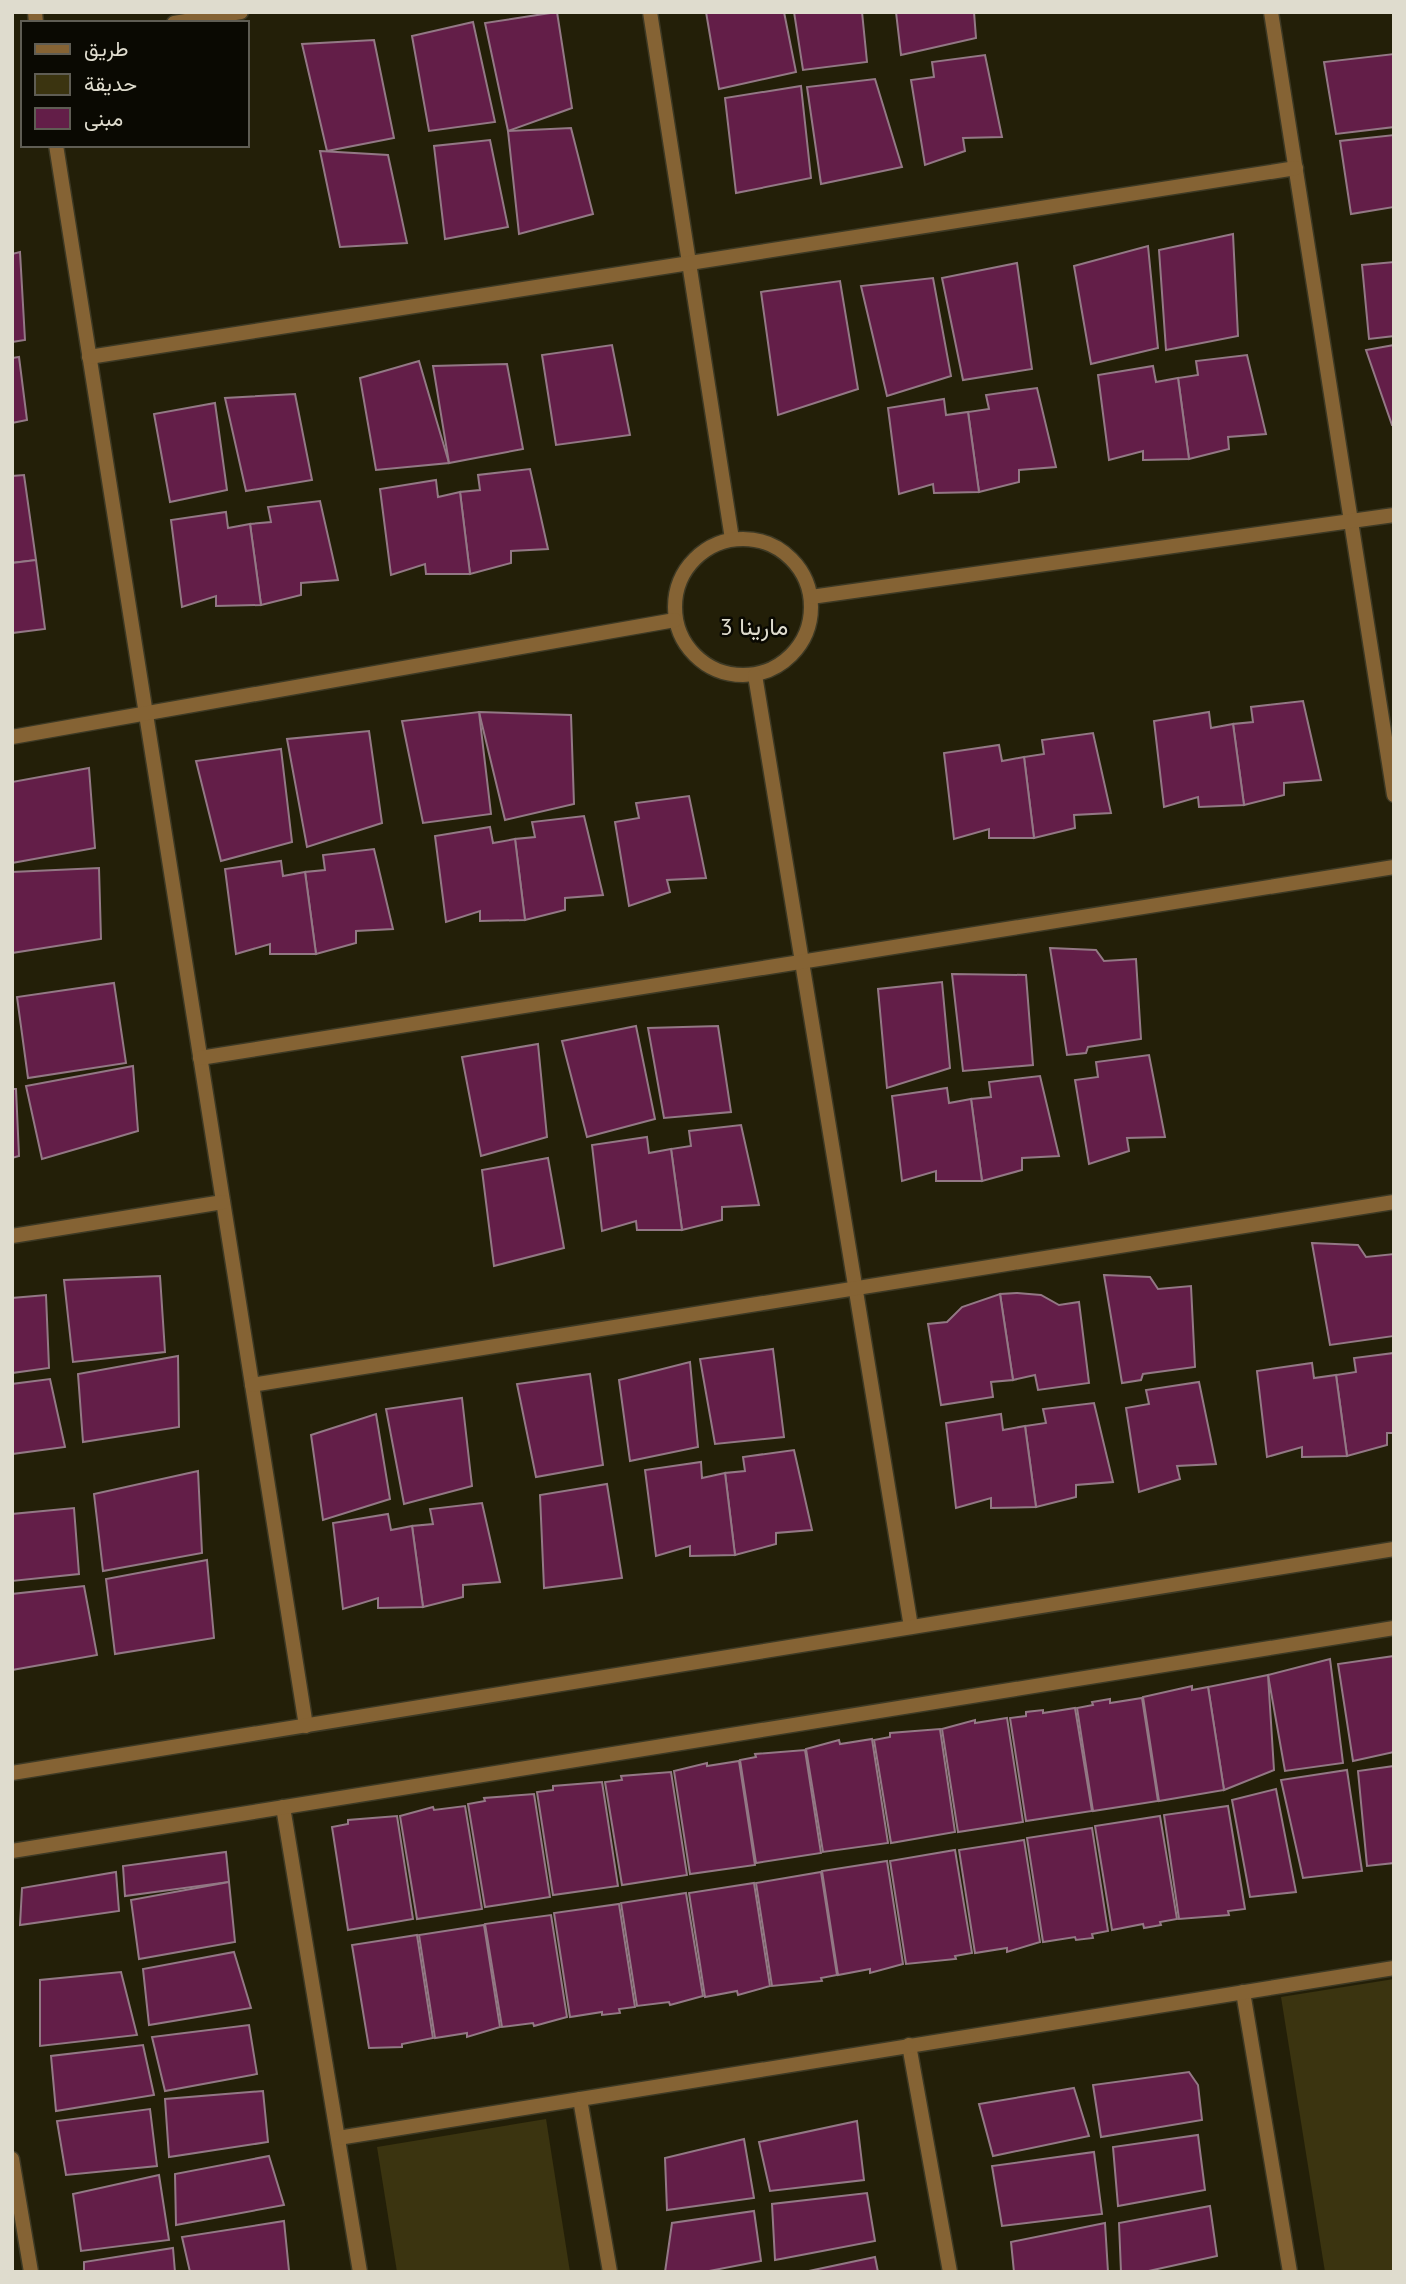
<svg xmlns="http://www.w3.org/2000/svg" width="1406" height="2284" viewBox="0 0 1406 2284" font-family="'PT Sans',Vazirmatn,sans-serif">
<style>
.green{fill:#3b3410}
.building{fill:#631e48;stroke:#937885;stroke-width:2}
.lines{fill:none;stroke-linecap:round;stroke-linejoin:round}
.street-casing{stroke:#3d3924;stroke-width:17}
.street{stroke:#856334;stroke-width:14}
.labels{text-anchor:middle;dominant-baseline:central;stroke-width:5;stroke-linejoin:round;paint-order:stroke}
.neighbourhood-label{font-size:24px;fill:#dfdcce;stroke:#0a0902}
</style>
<rect width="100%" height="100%" fill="#231f08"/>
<g class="green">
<polygon points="1394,1979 1394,2272 1325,2272 1281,1997"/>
<polygon points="546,2119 570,2272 397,2272 377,2147"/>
</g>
<g class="building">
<polygon points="557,12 572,108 508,131 485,23"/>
<polygon points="706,12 784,12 796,72 719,89"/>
<polygon points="794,12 862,12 867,62 803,70"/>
<polygon points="896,12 974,12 976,38 901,55"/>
<polygon points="473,22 495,122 429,131 412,36"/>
<polygon points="374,40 394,138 327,151 302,44"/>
<polygon points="1394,54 1394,127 1336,134 1324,62"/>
<polygon points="985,55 1002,137 963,138 965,151 925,165 911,80 934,77 932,62"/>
<polygon points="875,79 902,167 821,184 807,87"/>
<polygon points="801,86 811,178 736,193 725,98"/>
<polygon points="571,128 593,214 519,234 508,131"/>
<polygon points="1394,135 1394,207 1351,214 1340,141"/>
<polygon points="490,140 508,227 445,239 434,146"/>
<polygon points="320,151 388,155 407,243 340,247"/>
<polygon points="1233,234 1238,336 1166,350 1159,250"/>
<polygon points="1148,246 1158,348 1091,364 1074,266"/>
<polygon points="20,252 25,340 12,342 12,254"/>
<polygon points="1394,262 1394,336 1369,339 1362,265"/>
<polygon points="1017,263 1032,369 963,380 942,278"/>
<polygon points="933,278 951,376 887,396 861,286"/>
<polygon points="840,281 858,389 778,415 761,292"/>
<polygon points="612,345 630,435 556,445 542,355"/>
<polygon points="1394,345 1394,425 1392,425 1366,350"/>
<polygon points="1247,355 1266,434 1228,437 1229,449 1189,459 1178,378 1198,375 1196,361"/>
<polygon points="19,357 27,420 12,423 12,358"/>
<polygon points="419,361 449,463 376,470 360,378"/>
<polygon points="507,364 523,449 449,463 433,366"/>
<polygon points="1153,366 1156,382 1178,378 1189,459 1143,460 1143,451 1109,460 1098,375"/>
<polygon points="1037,388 1056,467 1019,470 1019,482 979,492 968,412 989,409 986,395"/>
<polygon points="295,394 312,480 246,491 225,398"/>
<polygon points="944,399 946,415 968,412 979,492 934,493 933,484 899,494 888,408"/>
<polygon points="215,403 227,490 170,502 154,414"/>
<polygon points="530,469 548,549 511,551 511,563 470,574 460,492 480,490 478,475"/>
<polygon points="24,475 36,560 12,563 12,476"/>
<polygon points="436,480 438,497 460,492 470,574 426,574 425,564 391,575 380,489"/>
<polygon points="320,501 338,580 301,583 301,595 261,605 250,524 271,522 268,507"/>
<polygon points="226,512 228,528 250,524 261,605 216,606 216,596 182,607 171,520"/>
<polygon points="36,560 45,629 12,633 12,563"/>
<polygon points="1303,701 1321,780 1284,783 1284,795 1244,805 1233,724 1253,722 1251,707"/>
<polygon points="479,712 571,715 574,804 505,820"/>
<polygon points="479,712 491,814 423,823 402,721"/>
<polygon points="1209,712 1211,728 1233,724 1244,805 1199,807 1198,797 1164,807 1154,721"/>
<polygon points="369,731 382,823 307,847 287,739"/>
<polygon points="1093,733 1111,813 1074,815 1075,828 1034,838 1024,757 1044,754 1042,740"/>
<polygon points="999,745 1002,761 1024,757 1034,838 989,838 989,829 954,839 944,753"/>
<polygon points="281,749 292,842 221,861 196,761"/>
<polygon points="89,768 95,848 12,863 12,782"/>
<polygon points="689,796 706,878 667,880 670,892 629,906 615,822 639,818 636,803"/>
<polygon points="584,816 603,895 565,898 565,910 525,920 515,839 535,837 532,822"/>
<polygon points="490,827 493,843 515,839 525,920 480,921 480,911 446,922 435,836"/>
<polygon points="374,849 393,929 356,931 356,943 316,954 305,872 325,870 323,855"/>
<polygon points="281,861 283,876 305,872 316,954 270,954 270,944 236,954 225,869"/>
<polygon points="99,868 101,939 12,953 12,872"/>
<polygon points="1050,948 1096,950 1104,961 1136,959 1141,1039 1088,1047 1086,1053 1067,1055"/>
<polygon points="952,974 1026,975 1033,1065 963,1071"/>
<polygon points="942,982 950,1068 887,1088 878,989"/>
<polygon points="114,983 126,1063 28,1078 17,997"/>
<polygon points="636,1026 655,1119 587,1137 562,1041"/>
<polygon points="718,1026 731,1112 664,1118 648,1028"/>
<polygon points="538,1044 547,1137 481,1156 462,1057"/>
<polygon points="1149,1055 1165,1137 1127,1138 1129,1151 1089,1164 1075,1080 1098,1077 1096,1062"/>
<polygon points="133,1066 138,1131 42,1159 26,1086"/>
<polygon points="1040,1076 1059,1156 1022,1158 1022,1170 982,1181 971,1099 991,1097 989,1082"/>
<polygon points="947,1088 949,1103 971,1099 982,1181 936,1181 936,1171 902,1181 892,1096"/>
<polygon points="12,1089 16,1089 19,1156 12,1158"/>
<polygon points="741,1125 759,1205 722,1207 722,1220 682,1230 671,1149 691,1146 689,1131"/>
<polygon points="647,1137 649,1153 671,1149 682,1230 637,1230 636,1221 602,1231 592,1145"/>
<polygon points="548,1158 564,1248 494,1266 482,1170"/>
<polygon points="1312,1243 1358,1245 1366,1257 1394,1254 1394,1336 1330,1345"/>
<polygon points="1104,1275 1150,1277 1158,1289 1191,1286 1195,1367 1143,1374 1141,1380 1122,1383"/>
<polygon points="160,1276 165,1352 73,1362 64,1280"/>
<polygon points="1017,1293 1041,1295 1059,1305 1079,1302 1089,1383 1038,1390 1035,1375 1013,1380 1000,1294"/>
<polygon points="1000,1294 1013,1380 991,1382 993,1397 941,1405 928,1324 947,1322 962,1307"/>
<polygon points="46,1295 49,1368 12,1373 12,1298"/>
<polygon points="773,1349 784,1437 715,1444 700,1359"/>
<polygon points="1394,1353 1394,1433 1387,1433 1387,1445 1347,1456 1336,1375 1356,1372 1354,1358"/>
<polygon points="178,1356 179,1427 83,1442 78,1374"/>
<polygon points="690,1362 698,1447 630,1461 619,1380"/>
<polygon points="1312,1363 1314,1378 1336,1375 1347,1456 1302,1457 1302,1447 1267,1457 1257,1371"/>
<polygon points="590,1374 603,1465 536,1477 517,1384"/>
<polygon points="50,1379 65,1447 12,1454 12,1384"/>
<polygon points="1199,1382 1216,1464 1177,1466 1180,1479 1139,1492 1126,1408 1149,1404 1146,1390"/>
<polygon points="462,1398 472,1486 404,1504 386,1409"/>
<polygon points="1094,1403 1113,1482 1076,1485 1076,1497 1036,1507 1025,1426 1046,1423 1043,1409"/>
<polygon points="376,1414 390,1499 323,1520 311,1435"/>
<polygon points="1001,1414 1003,1430 1025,1426 1036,1507 991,1508 991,1498 956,1508 946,1423"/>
<polygon points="794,1450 812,1530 776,1533 776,1544 735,1555 725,1473 745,1471 743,1457"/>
<polygon points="701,1462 702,1478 725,1473 735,1555 690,1556 690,1546 656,1556 645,1470"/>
<polygon points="198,1471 202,1553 103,1571 94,1494"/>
<polygon points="607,1484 622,1578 544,1588 540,1495"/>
<polygon points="482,1503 500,1582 463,1585 463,1597 423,1607 412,1526 433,1524 430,1509"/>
<polygon points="74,1508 79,1574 12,1581 12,1514"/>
<polygon points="388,1514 391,1530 412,1526 423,1607 378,1608 378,1598 343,1609 333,1523"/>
<polygon points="207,1560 214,1638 115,1654 106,1579"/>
<polygon points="84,1586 97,1655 12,1670 12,1594"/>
<polygon points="1394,1656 1394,1752 1353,1761 1338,1664"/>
<polygon points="1330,1659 1343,1763 1285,1771 1268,1675"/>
<polygon points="1268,1675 1274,1770 1224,1790 1208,1687"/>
<polygon points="1192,1686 1192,1690 1208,1687 1224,1790 1159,1801 1143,1697"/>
<polygon points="1142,1698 1158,1801 1093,1811 1077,1708 1093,1705 1092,1702 1110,1699 1110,1703"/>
<polygon points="1075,1708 1092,1811 1026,1821 1010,1718 1026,1716 1026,1712 1043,1710 1043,1713"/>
<polygon points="1007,1718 1023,1822 958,1832 942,1729 975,1720 975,1723"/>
<polygon points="940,1729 955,1832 891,1843 874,1740 890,1737 890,1733"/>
<polygon points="872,1739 888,1843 823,1852 806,1749 839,1740 840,1744"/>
<polygon points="805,1750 821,1853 756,1863 740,1760 756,1757 755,1754"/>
<polygon points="739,1761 755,1865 690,1874 674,1771 707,1763 707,1766"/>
<polygon points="1394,1766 1394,1863 1367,1866 1358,1771"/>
<polygon points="1347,1770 1362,1871 1303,1878 1281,1780"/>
<polygon points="671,1772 687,1875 622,1885 605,1782 622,1780 621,1776"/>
<polygon points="602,1782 618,1886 553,1895 537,1792 553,1790 553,1786"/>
<polygon points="1276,1789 1296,1892 1250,1897 1232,1800"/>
<polygon points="534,1794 550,1897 485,1907 468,1804 485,1801 484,1798"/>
<polygon points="465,1806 482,1909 417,1919 400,1816 433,1807 434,1810"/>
<polygon points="1228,1806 1245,1909 1228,1911 1229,1915 1179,1919 1164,1815"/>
<polygon points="397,1816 413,1919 348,1930 332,1827 348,1824 348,1820"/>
<polygon points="1160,1816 1177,1919 1160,1922 1161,1925 1144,1928 1143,1924 1112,1930 1095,1826"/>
<polygon points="1092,1828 1108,1931 1092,1934 1093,1938 1076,1940 1075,1937 1043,1942 1027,1838"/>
<polygon points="1024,1840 1040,1942 1007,1952 1007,1948 975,1953 959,1850"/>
<polygon points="955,1850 972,1953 955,1956 956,1959 906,1964 890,1861"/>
<polygon points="226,1852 229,1882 125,1896 123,1866"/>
<polygon points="887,1861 903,1964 870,1973 870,1969 838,1975 822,1871"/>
<polygon points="116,1872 119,1911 20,1925 22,1888"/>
<polygon points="821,1872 837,1975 821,1978 822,1981 772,1986 756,1883"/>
<polygon points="229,1882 235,1942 139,1959 131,1900"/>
<polygon points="754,1883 770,1986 738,1995 737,1991 705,1997 689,1893"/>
<polygon points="686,1893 703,1996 670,2005 669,2002 637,2006 621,1903"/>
<polygon points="619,1904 635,2007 619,2009 620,2013 602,2015 602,2012 570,2017 554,1913"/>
<polygon points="551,1915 567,2017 534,2026 533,2023 502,2027 485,1924"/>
<polygon points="484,1925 500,2027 467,2037 467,2033 435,2038 419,1935"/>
<polygon points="417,1935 433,2038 402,2044 402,2047 369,2048 352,1945"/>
<polygon points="234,1952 251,2008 149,2025 143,1969"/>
<polygon points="121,1972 137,2035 40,2046 40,1980"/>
<polygon points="249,2025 257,2074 165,2091 152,2037"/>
<polygon points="143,2045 154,2095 56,2111 51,2056"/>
<polygon points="1189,2072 1198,2085 1202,2120 1101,2137 1093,2085"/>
<polygon points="1074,2088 1089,2136 993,2156 979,2104"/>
<polygon points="263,2091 268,2142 169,2157 165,2099"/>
<polygon points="150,2109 157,2166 66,2175 57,2121"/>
<polygon points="857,2121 864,2180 770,2191 759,2142"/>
<polygon points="1198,2135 1205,2190 1118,2206 1113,2147"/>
<polygon points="744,2139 754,2198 667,2210 665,2158"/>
<polygon points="1094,2152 1102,2214 1002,2226 992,2166"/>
<polygon points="269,2156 284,2205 176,2225 175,2174"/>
<polygon points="159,2175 169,2240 81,2251 73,2194"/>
<polygon points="867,2193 875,2241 775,2260 772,2204"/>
<polygon points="1210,2206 1217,2256 1144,2272 1121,2272 1119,2223"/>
<polygon points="754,2211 761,2261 704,2272 665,2272 672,2223"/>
<polygon points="284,2221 289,2271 190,2272 182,2237"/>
<polygon points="1105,2223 1108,2272 1014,2272 1011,2242"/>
<polygon points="173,2248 175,2272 84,2272 84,2262"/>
<polygon points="875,2257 878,2272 804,2272"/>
</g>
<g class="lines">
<g class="street-casing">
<g id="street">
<polyline points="35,12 36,23"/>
<polyline points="650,12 732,539"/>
<polyline points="1271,12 1394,795"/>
<polyline points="174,23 241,12"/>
<polyline points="56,145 306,1726"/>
<polyline points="89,357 1296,168"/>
<circle cx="743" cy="607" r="68"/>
<polyline points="811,597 1394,515"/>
<polyline points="755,675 911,1627"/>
<polyline points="12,737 675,620"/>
<polyline points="200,1058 1394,867"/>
<polyline points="12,1236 223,1202"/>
<polyline points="252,1385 1394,1202"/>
<polyline points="12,1773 1394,1549"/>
<polyline points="283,1807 360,2272"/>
<polyline points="12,1851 1394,1628"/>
<polyline points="1243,1992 1290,2272"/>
<polyline points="909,2045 950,2272"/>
<polyline points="580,2099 610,2272"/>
<polyline points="338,2138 1394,1968"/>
<polyline points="12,2159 31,2272"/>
</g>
</g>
<use href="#street" class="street"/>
</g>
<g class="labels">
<g class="neighbourhood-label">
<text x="754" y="626">مارینا 3</text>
</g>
</g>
<rect width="1406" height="2284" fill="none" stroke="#dfdcce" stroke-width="28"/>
<rect x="21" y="21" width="228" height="126" fill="#0a0902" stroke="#5f5d54" stroke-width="2"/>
<rect x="35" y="44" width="35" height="10" fill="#856334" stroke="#5f5d54" stroke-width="2"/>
<text x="84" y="56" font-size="21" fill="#dfdcce">طريق</text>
<rect x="35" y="74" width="35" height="21" fill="#3b3410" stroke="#5f5d54" stroke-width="2"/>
<text x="84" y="91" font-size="21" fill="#dfdcce">حديقة</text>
<rect x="35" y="108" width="35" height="21" fill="#631e48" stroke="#5f5d54" stroke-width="2"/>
<text x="84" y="126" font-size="21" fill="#dfdcce">مبنى</text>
</svg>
